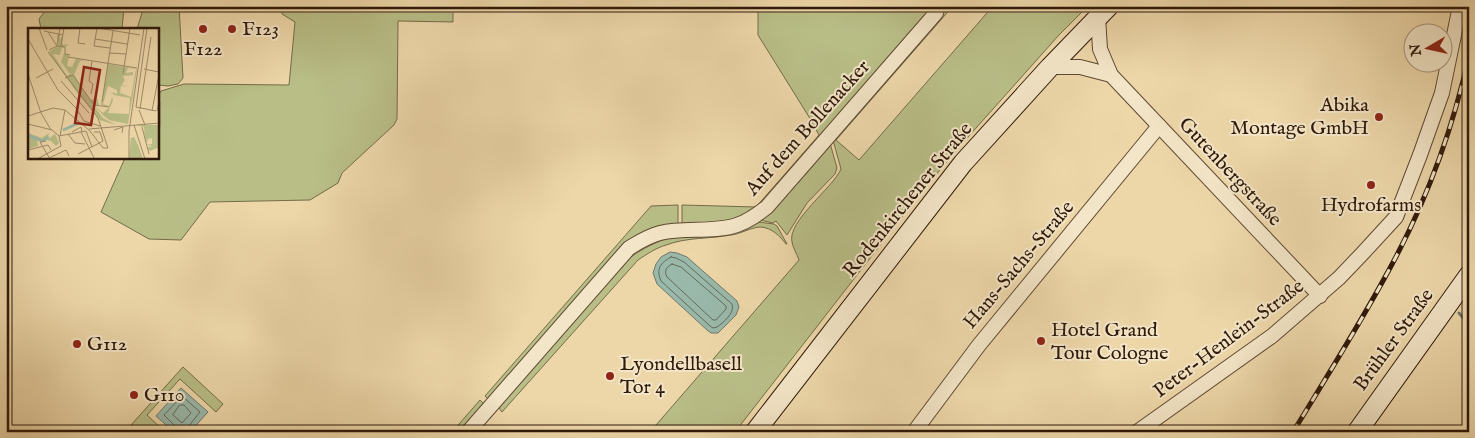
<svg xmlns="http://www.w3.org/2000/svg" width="1475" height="438" viewBox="0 0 1475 438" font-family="'IM FELL English',serif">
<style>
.green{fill:#b9be87;stroke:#746c48}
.water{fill:#99b9ab;stroke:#6f796b}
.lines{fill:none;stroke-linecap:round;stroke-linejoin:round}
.shore{stroke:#64695a;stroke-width:1}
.stream{stroke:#6f796b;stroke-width:3}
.street-casing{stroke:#5e4832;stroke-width:16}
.secondary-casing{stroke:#2f190a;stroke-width:21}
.street{stroke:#f3e5c7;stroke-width:14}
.secondary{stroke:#f3e5c7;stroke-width:19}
.rail-casing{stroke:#2f190a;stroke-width:5}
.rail{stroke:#f3e5c7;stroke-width:3;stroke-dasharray:9;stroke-linecap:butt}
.poi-dot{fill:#8f2418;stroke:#f3e5c7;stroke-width:2}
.labels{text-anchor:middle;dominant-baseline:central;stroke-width:4;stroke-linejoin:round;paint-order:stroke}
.poi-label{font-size:20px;fill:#2f190a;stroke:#f3e5c7;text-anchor:start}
.street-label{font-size:20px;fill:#2f190a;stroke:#f3e5c7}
.inset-river{fill:none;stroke:#99b9ab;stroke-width:2.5}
.inset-road{fill:none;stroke:#a18b69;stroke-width:1}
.view{fill:#8f2418;fill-opacity:0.15;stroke:#8f2418;stroke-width:2.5}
.inset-edge{fill:none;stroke:#2f190a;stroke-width:2.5}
</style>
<rect width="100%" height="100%" fill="#edd7a9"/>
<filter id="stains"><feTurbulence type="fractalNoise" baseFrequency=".004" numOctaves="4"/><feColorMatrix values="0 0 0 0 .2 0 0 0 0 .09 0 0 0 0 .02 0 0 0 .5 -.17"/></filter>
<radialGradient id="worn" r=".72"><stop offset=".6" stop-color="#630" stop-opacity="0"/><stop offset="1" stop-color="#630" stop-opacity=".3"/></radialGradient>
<g class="green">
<polygon points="49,6 123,6 124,8 122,29 41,29 39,19"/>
<polygon points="144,6 179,6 183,78 178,84 168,86 158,85 158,29 137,29"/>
<polygon points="283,6 453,6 453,22 398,21 397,119 394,125 342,173 338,183 310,200 210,202 181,240 149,239 101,212 125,158 158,158 158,97 161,91 184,84 289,85 295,22 282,14"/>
<path d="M 758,6 L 929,6 L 925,17 L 771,196 C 764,201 758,206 752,211 C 733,224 704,223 682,225 L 682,205 L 756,207 L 819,135 L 809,117 L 758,35 Z"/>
<path d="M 942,6 L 953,6 L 836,140 L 859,160 L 993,6 L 1088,6 L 1059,35 L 952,155 L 906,212 L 735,432 L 650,432 L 799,260 C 797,254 793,248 792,242 C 787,221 833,188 841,169 L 833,140 Z"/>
<polygon points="830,143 837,168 835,174 807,203 787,235 776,221 773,223 760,220"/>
<path d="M 678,205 L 678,225 C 654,227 645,230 625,243 L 488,399 L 485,396 L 651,206 Z"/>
<path d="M 758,222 L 774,224 L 777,226 L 787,244 L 786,244 C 780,236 772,228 761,227 C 751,227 741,234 731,235 C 710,239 687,237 666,245 C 656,248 647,254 638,260 L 502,412 L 498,407 L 626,261 C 638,251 650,245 665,239 Z"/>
<polygon points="183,367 223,404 216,412 180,379 147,415 165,432 138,432 131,425"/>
<polygon points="480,400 484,404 459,432 452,432"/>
</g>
<g class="water">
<polygon points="670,252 677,253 687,257 737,301 739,307 736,315 718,333 711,333 707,330 657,284 653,273 656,264 661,257"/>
<polygon points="181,388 208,412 190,432 174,432 156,416"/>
</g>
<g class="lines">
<g class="shore">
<path d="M 671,257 L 676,258 L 684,262 L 732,304 C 735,313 724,322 717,327 L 713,328 L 710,326 L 661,281 C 656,269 660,263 671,257 Z"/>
<path d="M 672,264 L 681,267 L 726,306 L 726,309 L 716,320 L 713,320 L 667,277 C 664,271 666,267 672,264 Z"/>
<polygon points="180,405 184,405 191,413 182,423 173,415"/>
<polyline points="177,432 176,427 164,415 182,396 200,412 188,427 187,432"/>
</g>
<polyline class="stream" points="1459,313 1469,325"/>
<g class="street-casing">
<g id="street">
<polyline points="1098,17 1100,49 1111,75 1320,296"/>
<polyline points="1050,67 1080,67 1111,75"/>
<path d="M 468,432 L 629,248 C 639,242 648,236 660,233 C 685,227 713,233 737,225 C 749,221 758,214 767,207 L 936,13 L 937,6"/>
<polyline points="914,432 979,345 1159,126"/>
<polyline points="1137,432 1272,336 1339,278 1361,255 1396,217 1420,155 1442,93 1460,6"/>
</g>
</g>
<g class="secondary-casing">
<g id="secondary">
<polyline points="755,432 963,163 1050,67 1109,6"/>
<polyline points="1357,432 1469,275"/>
</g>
</g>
<use href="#street" class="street"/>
<use href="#secondary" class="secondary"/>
<g class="rail-casing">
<path id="rail" d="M 1293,432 C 1326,378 1360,324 1390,268 C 1426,202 1453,129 1469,55"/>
</g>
<use href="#rail" class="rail"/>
</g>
<g class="poi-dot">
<circle cx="203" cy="29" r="5"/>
<circle cx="232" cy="29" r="5"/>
<circle cx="1379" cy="117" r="5"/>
<circle cx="1371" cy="185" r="5"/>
<circle cx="1041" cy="341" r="5"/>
<circle cx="77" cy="344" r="5"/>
<circle cx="610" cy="376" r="5"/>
<circle cx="134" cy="395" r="5"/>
</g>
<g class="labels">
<g class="poi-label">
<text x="242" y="29">F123</text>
<text x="203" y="49" text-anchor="middle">F122</text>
<text x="1369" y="105" text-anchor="end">Abika<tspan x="1369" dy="23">Montage GmbH</tspan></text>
<text x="1371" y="205" text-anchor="middle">Hydrofarms</text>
<text x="1051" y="330">Hotel Grand<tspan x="1051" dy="23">Tour Cologne</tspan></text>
<text x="87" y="344">G112</text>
<text x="620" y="364">Lyondellbasell<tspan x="620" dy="23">Tor 4</tspan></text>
<text x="144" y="395">G110</text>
</g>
<g class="street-label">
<text transform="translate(808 128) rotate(-48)">Auf dem Bollenacker</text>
<text transform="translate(1230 172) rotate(47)">Gutenbergstraße</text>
<text transform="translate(908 200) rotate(-51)">Rodenkirchener Straße</text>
<text transform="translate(1019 265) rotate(-50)">Hans-Sachs-Straße</text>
<text transform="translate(1229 339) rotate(-37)">Peter-Henlein-Straße</text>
<text transform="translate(1394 340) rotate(-54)">Brühler Straße</text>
</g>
</g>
<g transform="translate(28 28)">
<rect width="131" height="131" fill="#edd7a9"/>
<path d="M 29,7 L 32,7 L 32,11 L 35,7 L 34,16 L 41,17 L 34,20 L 32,27 L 25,26 L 39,48 L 42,46 L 33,34 L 36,25 L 41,28 L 39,38 L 44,39 L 48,31 L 57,32 L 52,33 L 46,47 L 62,72 L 69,70 L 71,77 L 67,78 L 75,85 L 82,79 L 73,77 L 80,36 L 109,41 L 100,96 L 81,92 L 76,88 L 62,73 L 75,90 L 88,97 L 72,92 L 47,62 L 21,24 L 30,18 ZM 100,40 L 108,41 L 103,69 L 92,65 L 93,57 L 95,58 L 101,59 L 94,57 L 96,53 L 103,54 L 97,53 L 95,48 L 105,47 L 105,44 L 98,45 ZM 80,58 L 89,62 L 89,66 L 83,64 L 86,67 L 102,70 L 101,86 L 80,85 L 85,72 L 84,69 L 81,78 L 75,76 ZM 130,97 L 132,119 L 122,123 L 119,120 L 124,118 L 118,117 L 124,116 L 124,110 L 117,112 L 121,112 L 117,115 L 116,99 L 108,97 ZM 0,105 L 14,110 L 21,105 L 19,112 L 27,106 L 31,115 L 28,118 L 23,113 L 9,111 L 10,118 L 0,121 ZM 106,109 L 110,117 L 115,131 L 101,131 L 103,110 Z" fill="#b9be87" fill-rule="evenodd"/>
<path class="inset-river" d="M 35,102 L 51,95M 0,107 L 14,113 L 21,109"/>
<path class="inset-road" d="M 1,0 L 0,11 L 30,62 L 48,80 L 56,93 L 72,98M 11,0 L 19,22M 52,0 L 50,15 L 57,16M 69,0 L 66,18 L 82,20M 70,0 L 112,7M 119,0 L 108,79 L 128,83M 16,3 L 35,7M 20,4 L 29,18M 67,11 L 99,16M 29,17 L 32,0M 33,18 L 36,0M 21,22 L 29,18 L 37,19 L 37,26 L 42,27M 20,24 L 70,90 L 80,120M 82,25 L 98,26M 40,29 L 109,40M 116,41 L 131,44M 0,46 L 13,85 L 23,102M 95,46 L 102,0M 8,50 L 25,41M 37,50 L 45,47 L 66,77 L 81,79M 33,53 L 61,85M 63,66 L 65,56 L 61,53 L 64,33M 132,73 L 132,99M 74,74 L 85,3M 112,81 L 123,9M 111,82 L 117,97M 124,83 L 132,41M 129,83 L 132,68M 0,88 L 25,80 L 37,82 L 62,103 L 75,120 L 80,120M 0,96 L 24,102 L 31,108 L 58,103 L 64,119M 106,97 L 117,131M 114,99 L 121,126M 61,101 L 132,95M 86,102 L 95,99 L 94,105M 44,104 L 53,99 L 54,104M 53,104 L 66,130M 40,106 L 47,115 L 57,116M 32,108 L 37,82M 18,113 L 12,114 L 22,131M 0,122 L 20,117 L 23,122M 50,126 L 75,113 L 72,104 L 66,104M 11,130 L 33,118 L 31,108M 21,130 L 38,122 L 41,128M 101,131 L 101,103 L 116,0"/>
<path class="view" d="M 56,39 L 72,42 L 63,97 L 47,95 Z"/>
<rect width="131" height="131" class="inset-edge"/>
</g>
<rect width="1475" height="438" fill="none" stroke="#edd7a9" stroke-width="25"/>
<rect x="8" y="8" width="1460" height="423" fill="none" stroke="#2f190a" stroke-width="2.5"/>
<rect x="12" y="12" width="1450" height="413" fill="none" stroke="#2f190a"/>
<g transform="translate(1428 48) rotate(261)"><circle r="24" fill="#f3e5c7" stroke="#a5937b"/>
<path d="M0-4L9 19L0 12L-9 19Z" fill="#8f2418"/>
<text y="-8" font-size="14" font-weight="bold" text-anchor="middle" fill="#2f190a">N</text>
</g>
<rect width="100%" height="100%" filter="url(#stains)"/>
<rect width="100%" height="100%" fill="url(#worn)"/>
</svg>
